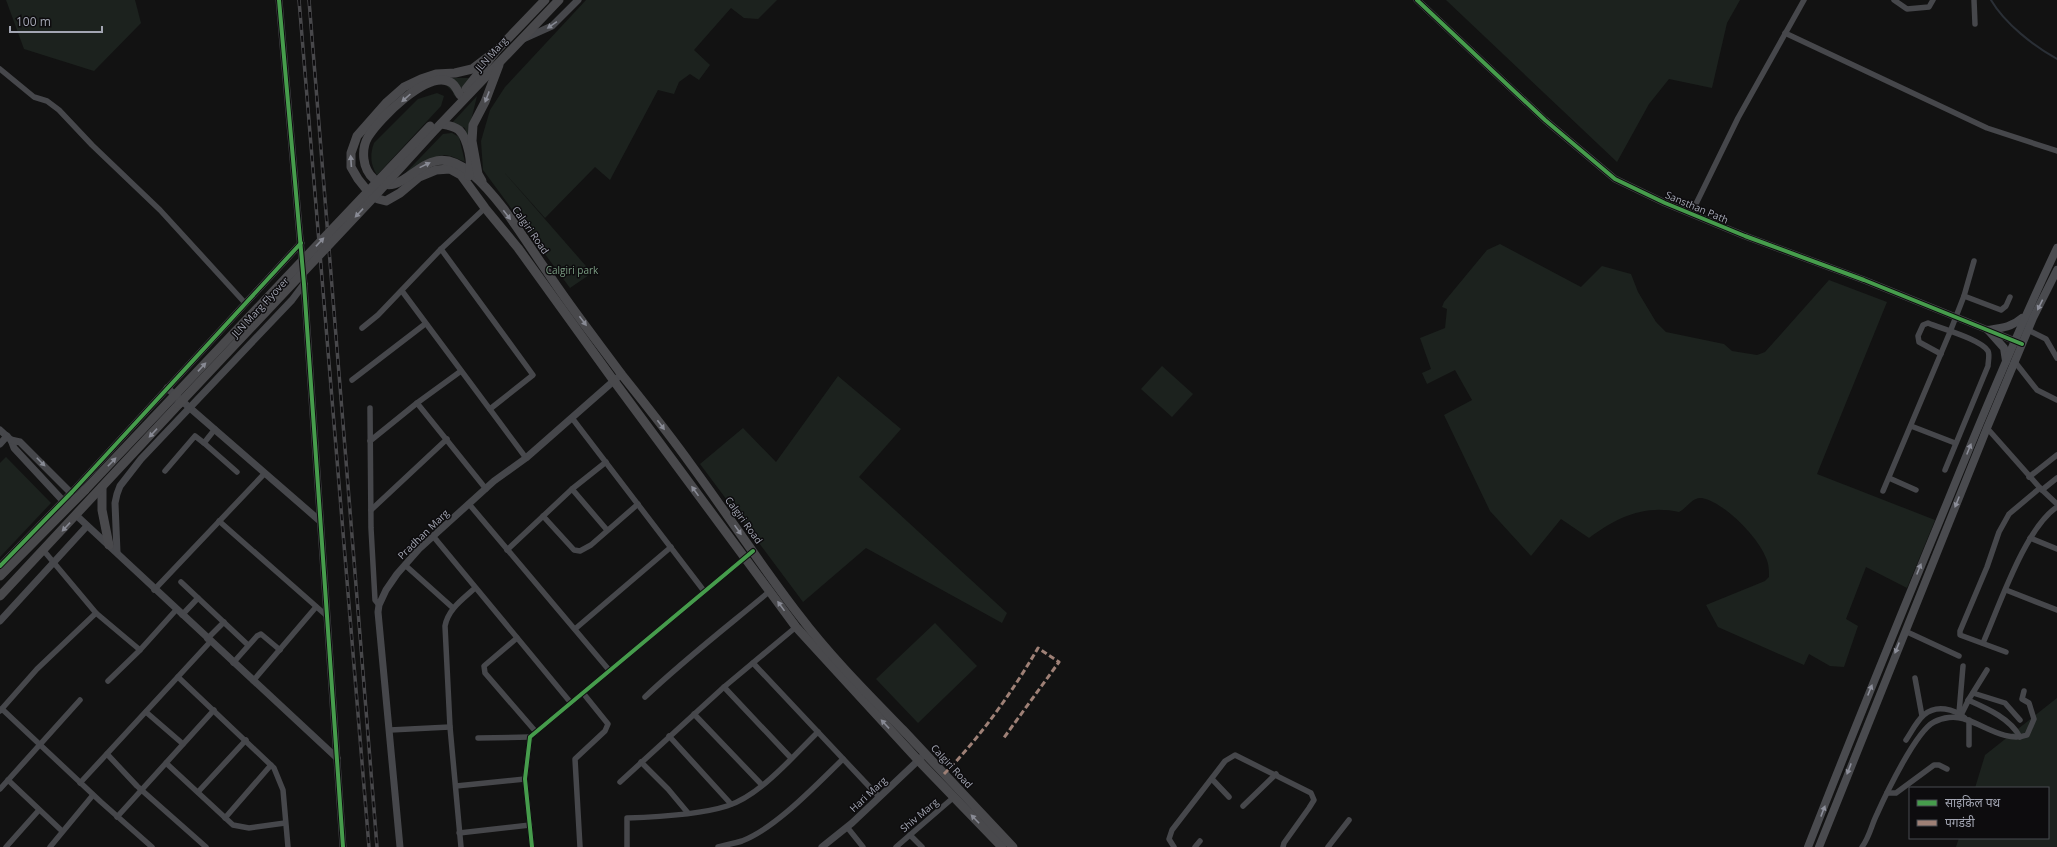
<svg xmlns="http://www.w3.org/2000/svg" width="2057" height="847" viewBox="0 0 2057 847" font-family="'Open Sans','Noto Sans Devanagari',sans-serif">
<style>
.green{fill:#1c221e}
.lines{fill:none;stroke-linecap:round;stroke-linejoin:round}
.stream{stroke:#2a2f36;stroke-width:2}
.minor{stroke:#46474b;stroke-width:5.5}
.tertiary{stroke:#46474b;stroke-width:7}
.secondary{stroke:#4a4b4f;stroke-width:8}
.primary{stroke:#49494c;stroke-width:9}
.rail-casing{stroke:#48484b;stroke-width:3.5}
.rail{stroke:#0d0c0e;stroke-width:2;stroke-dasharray:6;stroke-linecap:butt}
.primary-bridge{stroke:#49494c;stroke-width:9}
.quiet{stroke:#9e8076;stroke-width:3;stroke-dasharray:6 3;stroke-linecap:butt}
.cycleway-casing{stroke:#0d0c0e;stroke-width:6}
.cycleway{stroke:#469c4c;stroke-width:4}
.oneway{fill:#878a94}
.oneway2{fill:#888a94}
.oneway3{fill:#8d8f9a}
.labels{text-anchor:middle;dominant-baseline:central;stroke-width:3;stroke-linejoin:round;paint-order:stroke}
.street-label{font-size:10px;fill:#a3a6b3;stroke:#0d0c0e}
.park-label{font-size:10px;fill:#7b9d83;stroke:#0d0c0e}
</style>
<rect width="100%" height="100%" fill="#121212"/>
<g class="green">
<polygon points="6,0 135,0 141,23 94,71 24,49"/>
<polygon points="586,0 777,0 758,19 744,18 731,8 694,50 710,65 699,80 690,74 679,82 674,94 658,90 610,180 595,167 545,218 503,171 592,273 570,288 483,170 481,141 490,110 505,87"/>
<polygon points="1446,0 1740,0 1727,23 1712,88 1669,79 1649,104 1617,162"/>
<polygon points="446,78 470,78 471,79 454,96 453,92 447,86"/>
<path d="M 437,93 L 444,96 L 441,106 L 377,175 C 370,164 370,154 374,143 L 418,99 Z"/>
<polygon points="477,96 469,129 471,153 465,128 452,123"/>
<path d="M 452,133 L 459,137 L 465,162 C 458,159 451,155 444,155 C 429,156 406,177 393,186 L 443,134 Z"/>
<path d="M 1500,244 L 1581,287 L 1602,266 L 1631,274 L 1638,292 L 1656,322 L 1666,332 L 1724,344 L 1732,351 L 1757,355 L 1765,352 L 1829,280 L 1887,302 L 1817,474 L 1935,520 L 1907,588 L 1866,567 L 1846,619 L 1858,626 L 1844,667 L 1830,666 L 1809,654 L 1804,665 L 1718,627 L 1706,605 L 1765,581 L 1769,577 C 1769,571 1769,564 1766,558 C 1759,538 1724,502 1702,498 C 1692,497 1687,508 1679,512 C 1644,504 1616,518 1589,538 L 1561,519 L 1531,556 L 1490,511 L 1444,415 L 1472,400 L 1455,370 L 1427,384 L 1422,373 L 1431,369 L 1420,338 L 1445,328 L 1447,309 L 1442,307 L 1444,302 L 1487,250 Z"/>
<polygon points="1162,366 1193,394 1172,417 1141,389"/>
<polygon points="838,376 901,429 859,477 1007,613 1002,623 866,548 803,602 700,464 743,428 776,462"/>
<polygon points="6,457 51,503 0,557 0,463"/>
<polygon points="935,623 977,666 918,723 876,679"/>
<polygon points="2057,698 2057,847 1956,847 1959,838 2048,838 2048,788 1975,788 1985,755"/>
</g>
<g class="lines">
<path class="stream" d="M 1991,0 C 2005,24 2034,46 2057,59"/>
<g class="minor">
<polyline points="1894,0 1907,9 1929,7 1933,0"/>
<polyline points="1974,0 1975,24"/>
<polyline points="1785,33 1987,128 2057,151"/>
<polyline points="0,69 34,97 47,101 59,110 92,145 160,210 245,303"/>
<polyline points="1692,212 1738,118 1804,0"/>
<polyline points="441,249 533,375 490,409"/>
<polyline points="402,291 526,458"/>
<polyline points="1964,296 2001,310 2006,306 2010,297"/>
<polyline points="362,328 378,315 441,249 485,208"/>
<polyline points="2028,330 2046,339 2057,358"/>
<path d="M 1941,354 L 1919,342 L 1918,336 L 1923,325 L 1928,323 C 1942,329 1980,339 1988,351 C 1990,355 1988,362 1988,366 L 1945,470"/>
<polyline points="2015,362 2037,390 2057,400"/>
<polyline points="352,380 425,324"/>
<polyline points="417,403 461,371"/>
<polyline points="370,408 371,528 375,600 379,605"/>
<polyline points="572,418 704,591"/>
<polyline points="1911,426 1955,443"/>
<polyline points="1987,428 2040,488 2057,504"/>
<polyline points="370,441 417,403 486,489"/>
<polyline points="204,443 237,472"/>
<polyline points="165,471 195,436 204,443 215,429"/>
<polyline points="2029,477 2057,455"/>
<polyline points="1889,478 1916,490"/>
<polyline points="572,489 607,530"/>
<polyline points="2042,490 2057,478"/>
<polyline points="1883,491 1950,332 1964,296 1974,261"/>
<polyline points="469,504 609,670"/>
<polyline points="371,510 447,439"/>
<polyline points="543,516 574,550 580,551 591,545 638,504"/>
<polyline points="219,521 327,616"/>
<polyline points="433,536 571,703"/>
<polyline points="2030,538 2057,549"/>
<polyline points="507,550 572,489 606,462"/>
<polyline points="44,551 96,613"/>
<polyline points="405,565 453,608"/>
<polyline points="181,582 248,645"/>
<polyline points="154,590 265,473"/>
<polyline points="2006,590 2057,610"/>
<polyline points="182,615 198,598"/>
<polyline points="575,629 671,547"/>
<polyline points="1905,631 1959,656"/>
<polyline points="517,638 484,666 485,673 536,732"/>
<polyline points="207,639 224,622"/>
<path d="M 1983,643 C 1999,607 2025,528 2057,507"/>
<polyline points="2006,652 1960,635 1960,631 1987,567 1999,532 2009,514 2040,488"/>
<polyline points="233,663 257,636 261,634 280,650"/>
<polyline points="753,663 879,797"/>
<polyline points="178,677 274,768 283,790 288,847"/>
<polyline points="1915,678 1922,716"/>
<polyline points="108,681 140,650 176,610"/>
<polyline points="253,681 316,607"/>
<polyline points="724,687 791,758"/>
<polyline points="1973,693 2005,703 2020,720"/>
<path d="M 645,697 C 685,659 728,626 770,591"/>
<path d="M 1968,700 C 1986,708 2010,718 2020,737"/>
<polyline points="2,709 101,802 152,847"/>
<polyline points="0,711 37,669 96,613 140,650"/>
<polyline points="146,712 183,744"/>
<polyline points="1959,713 1963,666"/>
<polyline points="694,714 762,785"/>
<polyline points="1961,715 1969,699 1987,670"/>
<polyline points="1969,720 1969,745"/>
<polyline points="390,730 450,727"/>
<polyline points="669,736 731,804"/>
<polyline points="478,738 530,737"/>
<path d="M 1906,740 C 1916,725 1923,706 1945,709 C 1953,710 1959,713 1965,718"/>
<polyline points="107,754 137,786 206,847"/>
<polyline points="641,762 668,789 688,813"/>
<polyline points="166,763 233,825 249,828 285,823"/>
<polyline points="1212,779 1229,797"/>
<polyline points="8,780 62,831"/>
<polyline points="620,782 724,687 796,627"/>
<polyline points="80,783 210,642"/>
<polyline points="456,786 525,779"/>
<polyline points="0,789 80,700"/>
<polyline points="198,792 246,740"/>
<polyline points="1887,793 1896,793 1934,765 1939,765 1947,769"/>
<polyline points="1243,806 1276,774"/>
<polyline points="117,817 214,710"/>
<polyline points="225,818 271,765"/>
<polyline points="847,827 863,847"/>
<polyline points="459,833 530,825"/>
<polyline points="910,835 922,847"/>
<polyline points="6,847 39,810"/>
<polyline points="50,847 93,795"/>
<path d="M 461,847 L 450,727 L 445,626 C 448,609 463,599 475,588"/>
<polyline points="532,847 525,779 530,737 753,551"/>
<polyline points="580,847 575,759 605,731 608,724 583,693"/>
<path d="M 627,847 L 627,818 C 656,817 699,815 727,806 C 761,795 793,756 818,732"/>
<path d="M 718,847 C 726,845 735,843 742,841 C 776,828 817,784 843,759"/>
<polyline points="896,847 954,797"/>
<polyline points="1174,847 1169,839 1172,830 1225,761 1235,755 1311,793 1314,800 1309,808 1284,843 1283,847"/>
<polyline points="1195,847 1200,841"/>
<polyline points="1328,847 1349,820"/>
<path d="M 1862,847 C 1870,836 1871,826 1877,814 C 1886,794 1916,731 1934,722 C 1943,717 1955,716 1964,719 C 1983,724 2006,743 2027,735 L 2034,719 L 2029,703 L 2022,699 L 2024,691"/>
</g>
<g class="tertiary">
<polyline points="279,0 304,284 343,847"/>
<polyline points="1417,0 1545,120 1615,179 1665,203 1745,236 1864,280 2020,343"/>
<polyline points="523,39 552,26 578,0"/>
<polyline points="167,388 320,521"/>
<polyline points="0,430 11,440 14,448 66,504"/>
<polyline points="11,440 20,442 74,496"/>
<polyline points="0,444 7,436"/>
<polyline points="77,516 337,758"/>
<polyline points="117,552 115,503 117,494 120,486 141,459 292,300 304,284"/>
<polyline points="0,566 72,492 301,243"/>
<polyline points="0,621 87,526"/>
<polyline points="400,847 378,612 379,605 386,590 397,574 419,549 494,481 526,458 617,378"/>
<polyline points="822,847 852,823 925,754"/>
</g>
<g class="secondary">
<path d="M 1988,330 C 2002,328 2012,327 2022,318"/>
<polyline points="1988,330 2004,348 2006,361"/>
<path d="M 1808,847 C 1853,732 1900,617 1947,503 C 1982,417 2017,332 2057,248"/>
<polyline points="1819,847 1987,428 2033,318 2057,270"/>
</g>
<g class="primary">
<polyline points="497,50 472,69 455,73 436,74 421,79 404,87 387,102 357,136 351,153 351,167 358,179 370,194 378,199 386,201 400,193 419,177 436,170 450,169 461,175 485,208 518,248 614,381 796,627 918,760 1002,847"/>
<polyline points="466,89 497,50 545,0"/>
<path d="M 460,95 C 457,90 455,84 450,82 C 427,70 379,119 368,137 C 361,149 362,169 374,179 C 408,205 422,132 471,173 C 502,200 524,239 548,273 C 571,308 597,341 622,375 C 646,405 670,435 692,466 C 728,515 762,567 799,615 C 830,656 867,693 903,730 C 940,769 976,808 1013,847"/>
<path d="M 441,124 C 447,125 454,126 459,130 C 468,139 473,164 469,176"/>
<polyline points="433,132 559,0"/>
<polyline points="482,181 478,174 472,141 473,125 485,102 499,65"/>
<polyline points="102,487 102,510 109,545"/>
<polyline points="0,576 85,490"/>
<polyline points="0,596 179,404"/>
</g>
<g class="rail-casing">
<g id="rail">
<polyline points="299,0 369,847"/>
<polyline points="309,0 377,847"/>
</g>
</g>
<use href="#rail" class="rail"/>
<g class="primary-bridge">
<polyline points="179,404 373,198 432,133"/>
<polyline points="85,490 430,126"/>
</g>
<path class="quiet" d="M 944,774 C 979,739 1013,691 1038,648 L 1059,662 L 1003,739"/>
<g class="cycleway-casing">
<g id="cycleway">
<polyline points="279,0 304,284 343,847"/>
<polyline points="1417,0 1545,120 1615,179 1665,203 1745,236 1864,280 2022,344"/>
<polyline points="0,566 72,492 301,243"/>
<polyline points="532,847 525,779 530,737 753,551"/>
</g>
</g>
<use href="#cycleway" class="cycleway"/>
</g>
<defs><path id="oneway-solid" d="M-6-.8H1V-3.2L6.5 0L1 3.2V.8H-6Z"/></defs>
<g class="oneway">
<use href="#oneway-solid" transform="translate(552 25) rotate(145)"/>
<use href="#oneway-solid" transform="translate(41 462) rotate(45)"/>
</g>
<g class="oneway2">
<use href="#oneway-solid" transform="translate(487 97) rotate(111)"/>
<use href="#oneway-solid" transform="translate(406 98) rotate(138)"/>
<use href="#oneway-solid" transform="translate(351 161) rotate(-94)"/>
<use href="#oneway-solid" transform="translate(425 165) rotate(-26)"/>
<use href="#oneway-solid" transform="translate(359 213) rotate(133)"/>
<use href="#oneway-solid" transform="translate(507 215) rotate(52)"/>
<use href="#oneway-solid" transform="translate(320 242) rotate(-47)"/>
<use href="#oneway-solid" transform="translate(583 321) rotate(53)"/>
<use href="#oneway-solid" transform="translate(202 367) rotate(-47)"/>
<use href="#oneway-solid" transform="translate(661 425) rotate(53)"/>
<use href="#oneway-solid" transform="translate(153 433) rotate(133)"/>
<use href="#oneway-solid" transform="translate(112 462) rotate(-46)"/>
<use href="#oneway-solid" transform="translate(695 491) rotate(-126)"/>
<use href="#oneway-solid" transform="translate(66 527) rotate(133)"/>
<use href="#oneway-solid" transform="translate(738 530) rotate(55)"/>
<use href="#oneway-solid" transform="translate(781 606) rotate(-126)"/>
<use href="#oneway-solid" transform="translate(885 724) rotate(-133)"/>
<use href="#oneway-solid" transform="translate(975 819) rotate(-134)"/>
</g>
<g class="oneway3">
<use href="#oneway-solid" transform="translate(2040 305) rotate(116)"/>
<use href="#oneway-solid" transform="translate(1969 449) rotate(-68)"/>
<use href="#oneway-solid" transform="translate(1957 502) rotate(112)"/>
<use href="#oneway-solid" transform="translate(1919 569) rotate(-68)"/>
<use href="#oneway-solid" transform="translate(1897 648) rotate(112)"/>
<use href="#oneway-solid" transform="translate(1870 690) rotate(-68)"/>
<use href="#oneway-solid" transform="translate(1849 769) rotate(111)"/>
<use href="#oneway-solid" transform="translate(1823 811) rotate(-69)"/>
</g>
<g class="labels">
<g class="street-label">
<text transform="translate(491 54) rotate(-48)">JLN Marg</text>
<text transform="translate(1697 207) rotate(23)">Sansthan Path</text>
<text transform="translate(531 230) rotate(55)">Calgiri Road</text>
<text transform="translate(260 307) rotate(-47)">JLN Marg Flyover</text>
<text transform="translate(744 520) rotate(54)">Calgiri Road</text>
<text transform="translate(423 534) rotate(-44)">Pradhan Marg</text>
<text transform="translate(952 766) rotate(47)">Calgiri Road</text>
<text transform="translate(868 794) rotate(-43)">Hari Marg</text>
<text transform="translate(919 815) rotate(-40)">Shiv Marg</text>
</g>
<g class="park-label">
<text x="572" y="270">Calgiri park</text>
</g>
</g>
<rect x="1909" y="787" width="140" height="52" fill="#0d0c0e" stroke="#494a50"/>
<rect x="1917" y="800" width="20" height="6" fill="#469c4c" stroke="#494a50"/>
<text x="1945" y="807" font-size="12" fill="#a3a6b3">साइकिल पथ</text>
<rect x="1917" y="820" width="20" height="6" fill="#9e8076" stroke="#494a50"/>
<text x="1945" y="827" font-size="12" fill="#a3a6b3">पगडंडी</text>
<path d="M10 26v6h92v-6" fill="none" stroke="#a3a6b3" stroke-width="2"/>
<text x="16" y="26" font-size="12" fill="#a3a6b3" stroke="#0d0c0e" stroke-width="3" paint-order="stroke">100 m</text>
</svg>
